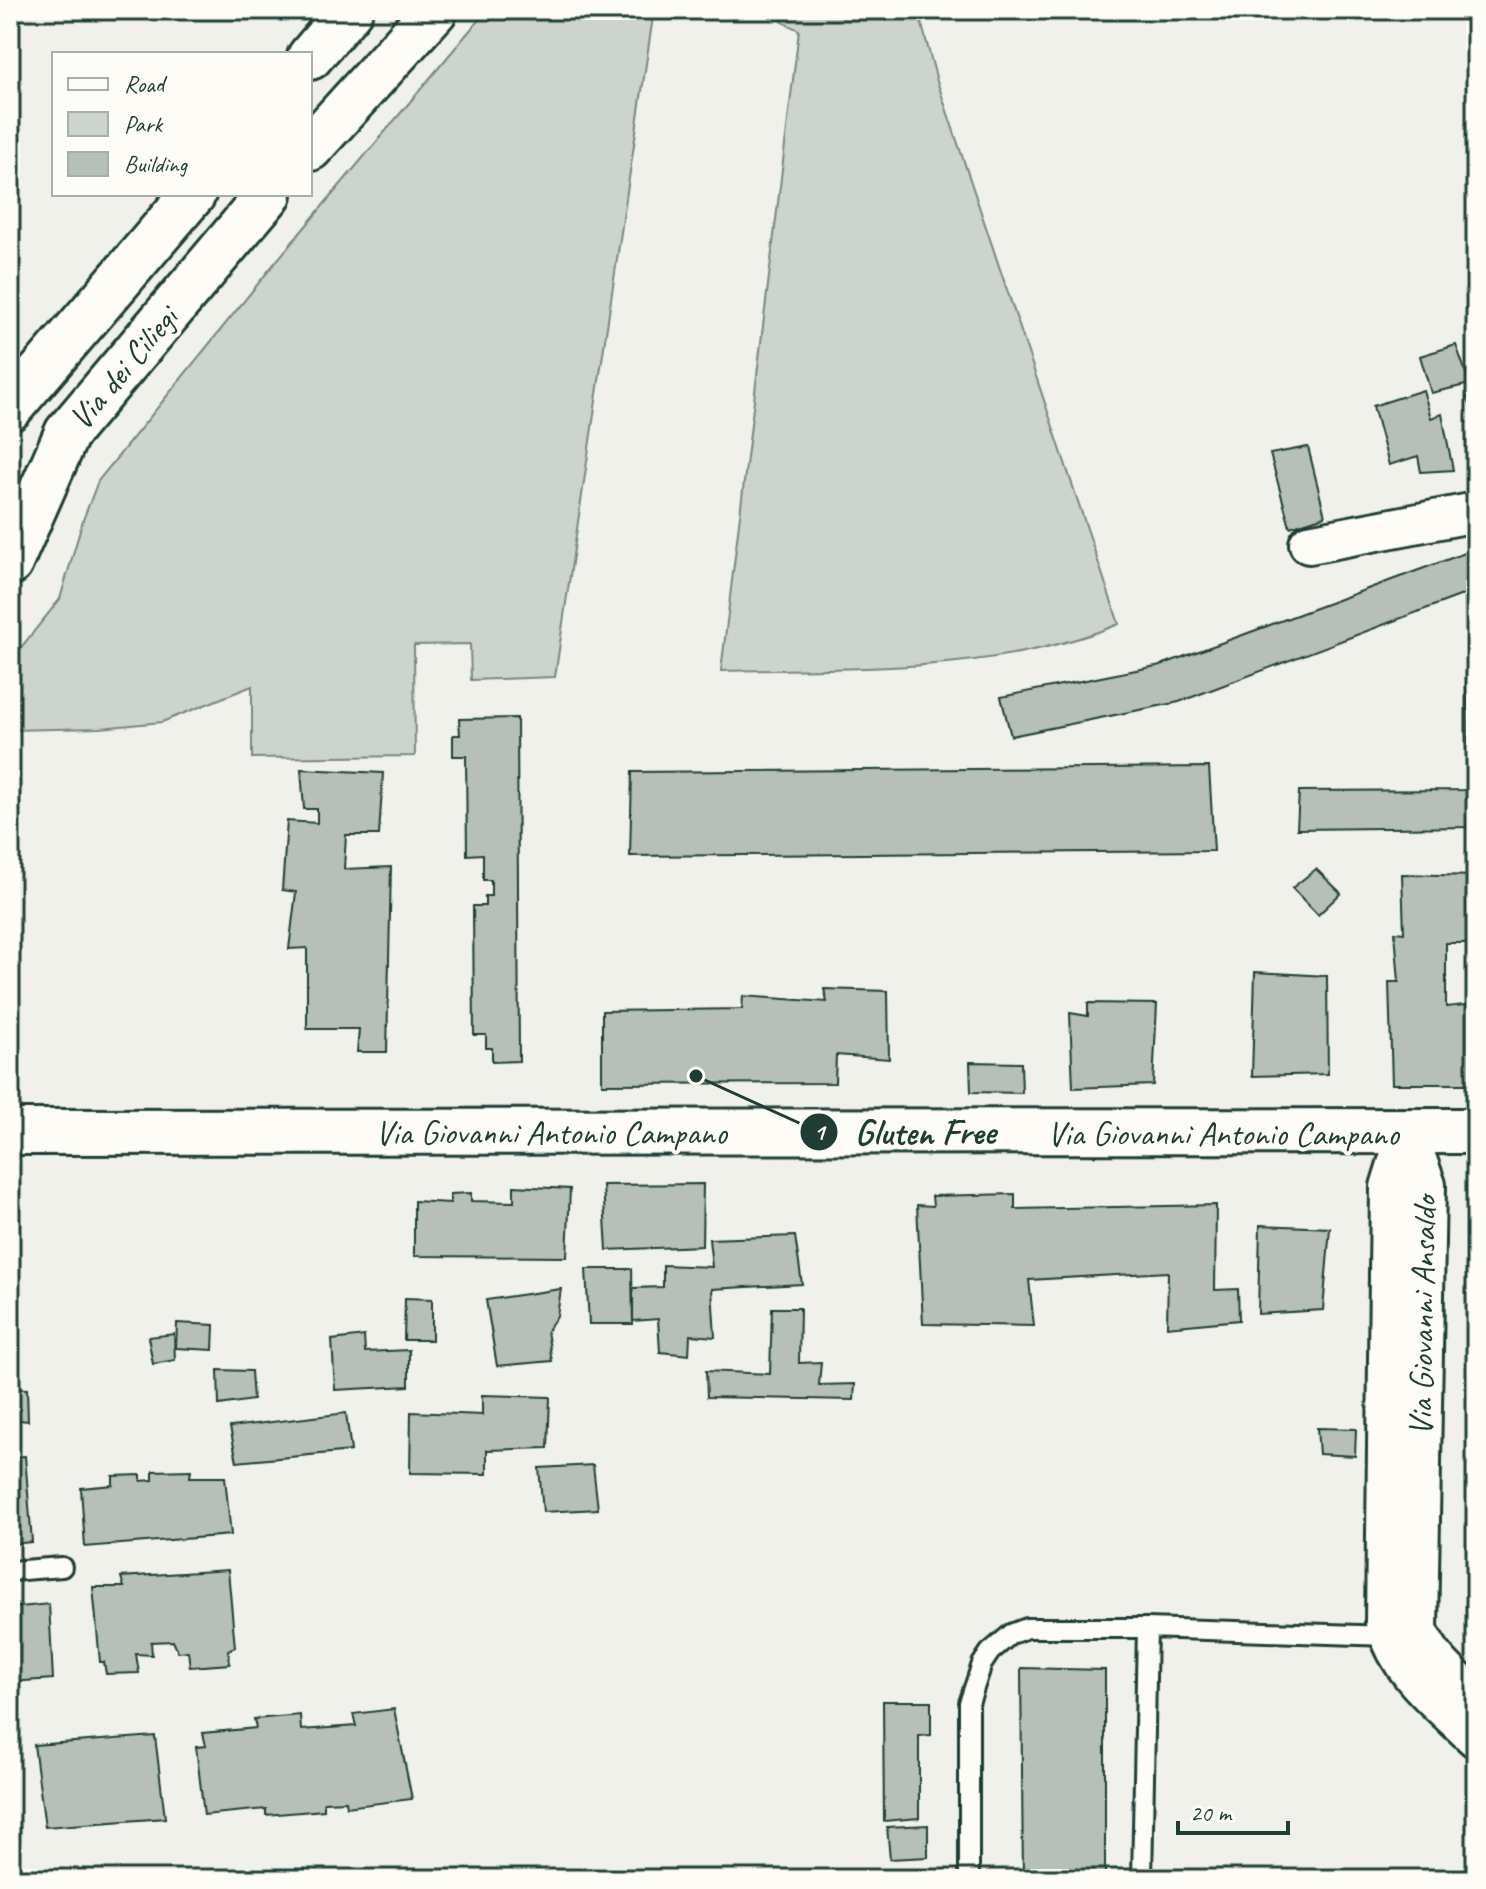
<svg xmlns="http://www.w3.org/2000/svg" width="1486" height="1889" viewBox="0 0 1486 1889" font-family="Caveat,sans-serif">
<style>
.green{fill:#cdd3cd;stroke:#768880;stroke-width:2}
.building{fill:#b6bfb8;stroke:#1f3d34;stroke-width:2}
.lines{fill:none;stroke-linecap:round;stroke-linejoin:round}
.lane-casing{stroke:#1f3d34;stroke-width:24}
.street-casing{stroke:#1f3d34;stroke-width:44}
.secondary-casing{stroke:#1f3d34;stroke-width:50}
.lane{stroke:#fdfcf7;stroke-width:18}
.street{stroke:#fdfcf7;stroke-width:38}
.secondary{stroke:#fdfcf7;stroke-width:44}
.labels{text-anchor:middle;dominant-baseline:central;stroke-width:8;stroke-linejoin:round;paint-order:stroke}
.street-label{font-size:34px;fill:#1f3d34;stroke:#fdfcf7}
.leader{fill:none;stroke:#1f3d34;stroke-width:3}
.callout-dot{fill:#1f3d34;stroke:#fdfcf7;stroke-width:3}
.mark-label{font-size:24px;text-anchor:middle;font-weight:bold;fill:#fff}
.callout-label{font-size:36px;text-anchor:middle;font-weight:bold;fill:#1f3d34;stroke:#fdfcf7;stroke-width:8;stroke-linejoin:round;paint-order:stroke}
</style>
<rect width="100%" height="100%" fill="#f0f1eb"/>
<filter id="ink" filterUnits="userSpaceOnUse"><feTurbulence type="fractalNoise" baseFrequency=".0125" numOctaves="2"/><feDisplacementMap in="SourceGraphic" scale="16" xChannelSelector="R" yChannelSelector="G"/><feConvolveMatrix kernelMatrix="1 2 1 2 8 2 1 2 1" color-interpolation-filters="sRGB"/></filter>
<g filter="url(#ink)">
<g class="green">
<polygon points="487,10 654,10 555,677 471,680 470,644 414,645 415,756 252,758 252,686 162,722 100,728 10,730 10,661 60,599 83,520 98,481 274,264"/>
<path d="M 783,10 L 918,10 L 937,81 L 1119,624 C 994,675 853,667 721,671 L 799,30 L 782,22 Z"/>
</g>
<g class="building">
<polygon points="1456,345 1470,384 1431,393 1420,356"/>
<polygon points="1476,389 1476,420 1467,397"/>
<polygon points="1423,390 1431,418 1442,414 1453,470 1421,472 1418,456 1389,465 1373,406"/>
<polygon points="1308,447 1325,516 1290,527 1270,454"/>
<polygon points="1476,549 1476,827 1297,829 1299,791 1469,790 1465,594 1179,702 1011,736 1001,697 1161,665"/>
<polygon points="517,718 519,1061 492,1062 492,1048 486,1048 486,1035 474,1035 473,906 485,906 485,896 491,896 491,880 483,880 483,854 467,855 466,756 453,756 453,735 460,735 459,719"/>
<polygon points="1209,767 1214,851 630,856 632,772"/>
<polygon points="301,769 383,773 379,835 346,835 344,869 391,867 387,1052 357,1052 359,1029 307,1029 307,948 289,949 296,892 282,890 287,821 317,823 317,809 304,809"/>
<polygon points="1316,869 1341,893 1318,915 1292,888"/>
<polygon points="1402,874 1476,876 1476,943 1446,943 1446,1007 1474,1004 1476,1084 1392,1084 1389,982 1399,982 1395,932 1404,933"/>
<polygon points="1255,972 1327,976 1328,1074 1252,1076"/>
<polygon points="824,989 888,991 889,1059 836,1055 835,1083 602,1084 602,1011 742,1009 743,996 827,1002"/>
<polygon points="1088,1003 1157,1004 1153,1085 1073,1088 1070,1013 1088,1016"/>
<polygon points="970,1062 1021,1063 1022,1093 971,1092"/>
<polygon points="703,1184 702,1246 607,1250 603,1185"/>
<polygon points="514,1186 570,1189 567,1257 414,1256 414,1201 450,1203 450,1194 471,1193 471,1201 514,1202"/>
<polygon points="1015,1194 1015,1209 1216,1205 1215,1290 1238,1289 1239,1320 1167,1327 1168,1272 1029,1280 1034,1326 923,1324 917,1205 933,1206 932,1196"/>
<polygon points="1260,1225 1330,1228 1323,1310 1258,1314"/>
<polygon points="795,1236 802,1284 712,1289 715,1337 690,1335 689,1355 660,1352 658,1319 633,1321 633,1288 663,1287 663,1265 712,1267 709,1239"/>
<polygon points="586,1269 632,1269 633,1324 589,1324"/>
<polygon points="561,1289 557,1316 547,1331 552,1361 497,1366 486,1300"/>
<polygon points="405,1298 432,1299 432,1340 404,1340"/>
<polygon points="772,1308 800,1308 799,1363 821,1362 819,1385 855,1384 854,1400 707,1397 706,1371 770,1374"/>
<polygon points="177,1323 214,1325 213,1350 176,1348"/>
<polygon points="174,1334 175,1360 153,1364 148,1337"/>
<polygon points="364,1336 365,1352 409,1350 409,1386 335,1390 332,1340"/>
<polygon points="218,1370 251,1371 253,1400 219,1405"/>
<polygon points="10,1388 27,1389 28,1421 10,1419"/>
<polygon points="482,1395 550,1397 548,1448 487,1450 487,1474 410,1473 411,1412 482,1415"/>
<polygon points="346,1413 351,1451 237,1462 230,1427"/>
<polygon points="1317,1428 1356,1429 1355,1456 1319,1454"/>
<polygon points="25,1456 32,1542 10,1544 10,1457"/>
<polygon points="593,1465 598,1509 543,1512 539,1468"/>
<polygon points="191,1470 190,1477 225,1477 231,1535 85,1547 81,1488 113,1485 113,1476 141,1475 141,1481 153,1480 153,1471"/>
<polygon points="228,1570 235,1647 228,1650 230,1664 190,1667 188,1651 178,1652 173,1641 151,1642 152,1655 136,1654 139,1673 106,1674 104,1662 100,1662 93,1587 124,1587 121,1577"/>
<polygon points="49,1604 53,1679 10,1682 10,1608"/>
<polygon points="1021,1668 1105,1670 1105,1879 1023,1879"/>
<polygon points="883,1701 931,1701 931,1735 919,1736 919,1818 884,1821"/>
<polygon points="394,1709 412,1799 347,1807 346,1801 324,1802 324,1810 266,1815 266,1809 204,1815 196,1747 206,1746 203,1733 256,1728 254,1719 300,1715 301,1730 356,1726 353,1714"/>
<polygon points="155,1736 165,1818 45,1827 34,1745"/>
<polygon points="928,1825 928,1857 890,1859 887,1827"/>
<polygon points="893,1874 932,1875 932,1879 893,1879"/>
</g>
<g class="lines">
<g class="lane-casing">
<g id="lane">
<polyline points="10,1571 62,1567"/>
<polyline points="969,1879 969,1703 982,1664 990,1652 1011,1634 1027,1628 1147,1628"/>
<polyline points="1142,1879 1147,1628 1389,1636"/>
</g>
</g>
<g class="street-casing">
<g id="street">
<polyline points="1309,544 1476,512"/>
<path d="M 1407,1132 L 1390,1187 L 1385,1622 C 1400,1675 1438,1701 1476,1738"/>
<path d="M 1407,1132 L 1426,1185 L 1418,1629 C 1429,1659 1453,1677 1476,1699"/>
</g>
</g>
<g class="secondary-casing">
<g id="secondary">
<polyline points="310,57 350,10"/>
<polyline points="310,148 435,10"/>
<polyline points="10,408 193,194"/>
<polyline points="10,563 67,433 269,194"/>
<polyline points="10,1132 1476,1131"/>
</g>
</g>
<use href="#lane" class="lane"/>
<use href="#street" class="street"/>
<use href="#secondary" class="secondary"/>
</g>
</g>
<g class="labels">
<g class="street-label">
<text transform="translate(123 368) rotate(-50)">Via dei Ciliegi</text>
<text x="551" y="1132">Via Giovanni Antonio Campano</text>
<text x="1223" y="1133">Via Giovanni Antonio Campano</text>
<text transform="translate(1422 1316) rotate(-89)">Via Giovanni Ansaldo</text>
</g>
</g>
<path class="leader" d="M696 1076L819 1132"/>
<g class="callout-dot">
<circle cx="696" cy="1076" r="8"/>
<circle cx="819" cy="1132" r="20"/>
</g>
<g class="mark-label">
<text x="819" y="1140">1</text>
</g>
<g class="callout-label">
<text x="925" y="1144">Gluten Free</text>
</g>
<rect width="1486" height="1889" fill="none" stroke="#fdfcf7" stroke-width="40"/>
<rect x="20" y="20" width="1446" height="1849" fill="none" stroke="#1f3d34" stroke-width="3" filter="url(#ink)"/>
<rect x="52" y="52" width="260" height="144" fill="#fdfcf7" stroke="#a4b0a9" stroke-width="2"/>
<rect x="68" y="78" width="40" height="12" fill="#fdfcf7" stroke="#a4b0a9" stroke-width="2"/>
<text x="124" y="92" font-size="24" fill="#1f3d34">Road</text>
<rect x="68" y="112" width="40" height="24" fill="#cdd3cd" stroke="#a4b0a9" stroke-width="2"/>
<text x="124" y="132" font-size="24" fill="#1f3d34">Park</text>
<rect x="68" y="152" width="40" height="24" fill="#b6bfb8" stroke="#a4b0a9" stroke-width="2"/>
<text x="124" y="172" font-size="24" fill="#1f3d34">Building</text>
<path d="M1178 1821v12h110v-12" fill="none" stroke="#1f3d34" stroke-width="4"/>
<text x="1190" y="1821" font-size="24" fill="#1f3d34" stroke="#fdfcf7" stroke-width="6" paint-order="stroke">20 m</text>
</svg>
